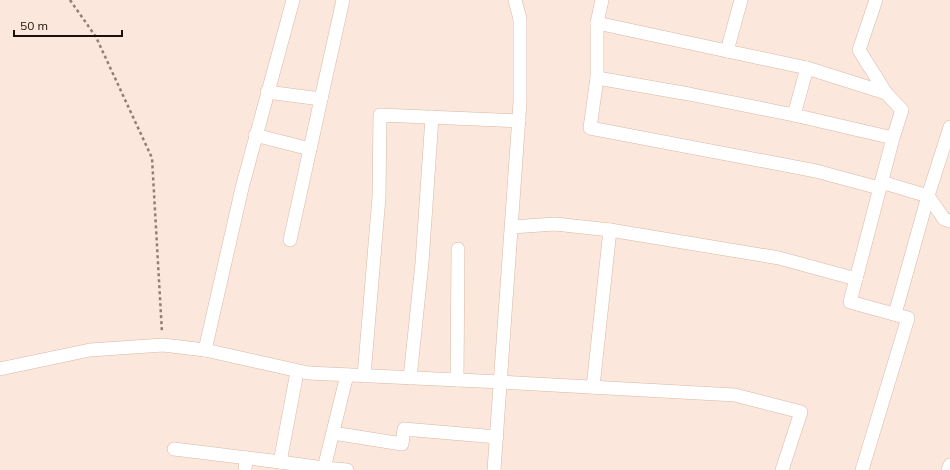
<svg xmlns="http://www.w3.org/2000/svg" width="950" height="470" viewBox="0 0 950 470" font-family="Mulish,sans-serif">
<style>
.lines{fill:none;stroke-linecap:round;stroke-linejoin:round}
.street-casing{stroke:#d8b8a6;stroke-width:14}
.path{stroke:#8f7f77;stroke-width:2.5;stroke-dasharray:3 3;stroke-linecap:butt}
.street{stroke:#fff;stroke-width:13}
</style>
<rect width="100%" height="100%" fill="#fbe7dc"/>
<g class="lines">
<g class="street-casing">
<g id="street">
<polyline points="741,0 727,51 597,23 597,78 590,128 816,171 879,188"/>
<polyline points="597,23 602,0"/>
<polyline points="727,51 807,68"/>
<polyline points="597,78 689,94 794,115 807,68 886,93"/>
<polyline points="267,92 321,99 343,0"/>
<polyline points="794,115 893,138"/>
<polyline points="255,135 310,149"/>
<polyline points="881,182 928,196 944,219 950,221"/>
<polyline points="512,227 555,224 610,230 779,258 856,279 850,302 908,318 862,470"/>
<polyline points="290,240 321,99"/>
<polyline points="856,279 893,138 902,110 886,93 859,50 876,0"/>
<polyline points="895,314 928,196 950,127"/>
<polyline points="205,350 242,188 293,0"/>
<polyline points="0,369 90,350 163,345 205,350 308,373 501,382 735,395 801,412 782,470"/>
<polyline points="364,376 379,197 380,115 519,121"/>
<polyline points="410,378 422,263 432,117"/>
<polyline points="457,380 458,249"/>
<polyline points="593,387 610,230"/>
<polyline points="333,433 402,444 404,429 497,437"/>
<polyline points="174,449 280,462 297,372"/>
<polyline points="280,462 324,468 347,375"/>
<polyline points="324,468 347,470"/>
<polyline points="245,470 246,458"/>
<polyline points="494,470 520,102 520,19 515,0"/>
<polyline points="948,470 950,465"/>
</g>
</g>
<polyline class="path" points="70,0 96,37 152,158 162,333"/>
<use href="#street" class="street"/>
</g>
<path d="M14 30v6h108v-6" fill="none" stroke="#1b100a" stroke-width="2"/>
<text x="20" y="30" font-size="12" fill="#1b100a" stroke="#fbe7dc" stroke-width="3" paint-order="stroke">50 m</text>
</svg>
